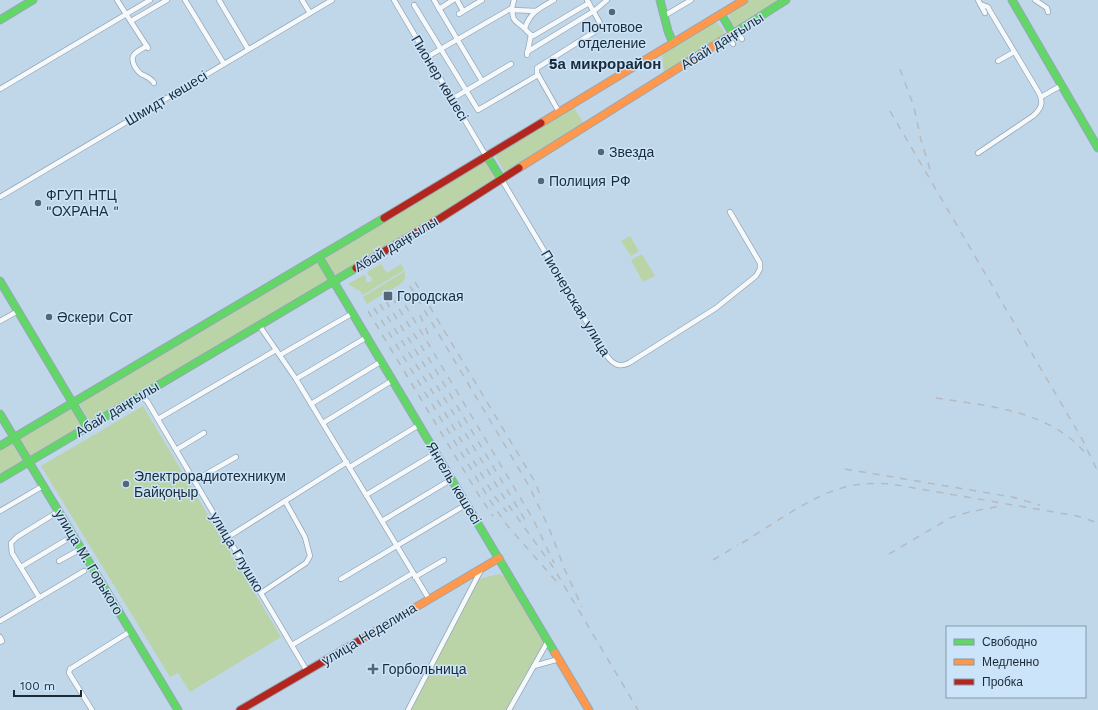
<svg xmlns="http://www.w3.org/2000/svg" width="1098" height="710" viewBox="0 0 1098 710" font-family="'Work Sans',sans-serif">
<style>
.green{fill:#bad4a7}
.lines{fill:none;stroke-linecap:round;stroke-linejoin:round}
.street-casing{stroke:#95a7b6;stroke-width:6}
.fast-casing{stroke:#95a7b6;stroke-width:9}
.slow-casing{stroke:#95a7b6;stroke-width:9}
.jam-casing{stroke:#95a7b6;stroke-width:9}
.street{stroke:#f6f9fc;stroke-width:4.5}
.fast{stroke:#63d668;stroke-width:7}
.slow{stroke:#ff974d;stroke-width:7}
.jam{stroke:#b3261e;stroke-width:7}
.rail{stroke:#b4babf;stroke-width:1.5;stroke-dasharray:7 7;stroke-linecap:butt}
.poi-dot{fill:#556776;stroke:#cbe4f9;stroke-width:1.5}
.labels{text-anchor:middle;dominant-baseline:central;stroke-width:3;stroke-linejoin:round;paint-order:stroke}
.poi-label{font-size:14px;fill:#1b2b38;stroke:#cbe4f9;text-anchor:start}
.street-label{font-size:14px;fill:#1b2b38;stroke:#cbe4f9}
.neighbourhood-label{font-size:15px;font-weight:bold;fill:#1b2b38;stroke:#cbe4f9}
</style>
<rect width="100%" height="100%" fill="#c0d7ea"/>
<g class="green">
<path d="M 750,0 L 781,0 L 737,28 C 731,25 728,18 730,12 Z"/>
<polygon points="714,21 723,29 724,37 664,76 662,52"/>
<polygon points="573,106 585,126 509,173 505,173 496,157 497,152"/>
<polygon points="482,161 488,162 498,178 496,182 338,275 333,274 326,262 326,256"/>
<polygon points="630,236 639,251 631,256 621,241"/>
<polygon points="642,254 655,276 643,282 631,260"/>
<polygon points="314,263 320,264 329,279 328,282 93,420 88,419 79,403"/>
<polygon points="381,264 387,273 401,264 404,270 363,295 361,292 348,284 364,275 366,277 366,282 371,282 372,278 368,275 367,272"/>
<polygon points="405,271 405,278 402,283 367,304 363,297"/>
<polygon points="143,406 281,637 190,692 178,673 170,677 41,466"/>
<polygon points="70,407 72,408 82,423 81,427 33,456 29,456 20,441 20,437"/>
<polygon points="12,443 23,462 0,477 0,449"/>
<polygon points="499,574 506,577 544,639 543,645 506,710 411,710 479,579"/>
</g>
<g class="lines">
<g class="street-casing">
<g id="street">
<polyline points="117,0 148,48"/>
<polyline points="185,0 224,64"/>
<polyline points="219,0 248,49"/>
<polyline points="302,0 310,13"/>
<polyline points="394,0 483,151 487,156"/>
<polyline points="434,0 482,81"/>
<polyline points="457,0 463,11"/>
<polyline points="978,0 985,13"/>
<polyline points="1035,0 1047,8 1048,12"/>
<polyline points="414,5 478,110 538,75"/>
<path d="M 512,8 C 513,24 515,19 525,29 C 528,32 529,34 533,36 L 589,3"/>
<polyline points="439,9 453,0"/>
<polyline points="512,10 536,11"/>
<polyline points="459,14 482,0"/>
<polyline points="664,16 691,0"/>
<polyline points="131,21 167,0"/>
<path d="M 525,28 C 530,12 540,8 554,0"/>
<polyline points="737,31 742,39"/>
<polyline points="728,37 733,44"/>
<path d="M 147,46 C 137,52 128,54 135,67 C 137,70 138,72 141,74 C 147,77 151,78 154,83"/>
<polyline points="527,52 594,11 607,0"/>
<polyline points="527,55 531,35"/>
<polyline points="427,57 512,8 514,0"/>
<polyline points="998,61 1014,52"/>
<polyline points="0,89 150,0"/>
<polyline points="1041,97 1062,85"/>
<polyline points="452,99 511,64"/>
<polyline points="559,112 537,73 537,68 594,32 600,26 600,23 587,0"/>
<path d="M 978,153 L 1033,116 C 1041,109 1044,103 1039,93 L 990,11 L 988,7 L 980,4"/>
<path d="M 502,180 L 607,356 C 613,364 619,368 629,363 L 716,308 L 756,276 L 760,269 L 760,263 L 730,212"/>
<polyline points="0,197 332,0"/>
<polyline points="0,321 18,311"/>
<polyline points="259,325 296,379 429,599"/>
<polyline points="280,355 353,313"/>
<polyline points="296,379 367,337"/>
<polyline points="138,397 142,397 147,401 307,671"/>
<polyline points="311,404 382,361"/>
<polyline points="158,419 276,350"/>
<polyline points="323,423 393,380"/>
<polyline points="176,450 204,433"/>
<polyline points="350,467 419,425"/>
<polyline points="194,481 236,457"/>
<polyline points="366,495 436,453"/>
<polyline points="0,511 43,486"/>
<polyline points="382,521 452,479"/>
<polyline points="228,537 347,462"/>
<polyline points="59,561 77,551"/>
<polyline points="21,567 66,540"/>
<polyline points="415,577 444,560"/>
<polyline points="341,579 467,504"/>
<polyline points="261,593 306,563 310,556 305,537 285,501"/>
<polyline points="39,597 12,553 11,543 17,537 59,511"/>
<polyline points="0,621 84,571"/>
<polyline points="0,637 2,641 0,642"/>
<polyline points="292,645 413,573"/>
<polyline points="534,666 559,659"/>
<polyline points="92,710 69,673 70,669 131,631"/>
<polyline points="408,710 482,568"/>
<polyline points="509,710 548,641"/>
</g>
</g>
<g class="fast-casing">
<g id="fast">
<polyline points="660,0 668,31 673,43"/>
<polyline points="1012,0 1098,148"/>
<polyline points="721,14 733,34"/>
<polyline points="0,20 33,0"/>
<polyline points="734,33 786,0"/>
<polyline points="487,156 502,180"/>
<polyline points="319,257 555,653"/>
<polyline points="0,281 87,427"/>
<polyline points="0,414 178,710"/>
<polyline points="0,446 384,218"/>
<polyline points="0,479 356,268"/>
</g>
</g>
<g class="slow-casing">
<g id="slow">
<polyline points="541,123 744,0"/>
<polyline points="519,168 734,33"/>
<polyline points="362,639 499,558"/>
<polyline points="555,653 589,710"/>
</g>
</g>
<g class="jam-casing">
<g id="jam">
<polyline points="384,218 541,123"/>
<polyline points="356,268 439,219 519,168"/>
<polyline points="240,710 362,639"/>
</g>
</g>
<use href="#street" class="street"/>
<use href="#fast" class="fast"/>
<use href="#slow" class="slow"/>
<use href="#jam" class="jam"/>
<g class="rail">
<polyline points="900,69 914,107 921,140 932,176"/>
<polyline points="890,111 1082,439 1098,472"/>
<polyline points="415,282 535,482 542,500"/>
<polyline points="410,286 529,486 549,528 565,570 582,607"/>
<polyline points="398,293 533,519 554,563"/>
<polyline points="392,297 528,525"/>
<polyline points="386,301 509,506 553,567 638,710"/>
<polyline points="380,304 495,497 507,512"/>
<polyline points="374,308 491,502 506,524 557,582"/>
<polyline points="368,311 478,494 493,516"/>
<polyline points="420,315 431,341"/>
<path d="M 936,398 C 989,406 1050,410 1087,455"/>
<polyline points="845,469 1012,497 1040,505"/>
<path d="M 742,543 C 772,525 809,497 842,488 C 857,483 875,483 891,484 L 1077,516 L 1098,523"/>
<polyline points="889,554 950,518 969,512 1001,506"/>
<polyline points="713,560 738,545"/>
</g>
</g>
<g class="poi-dot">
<circle cx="612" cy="12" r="4"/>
<circle cx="601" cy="152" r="4"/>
<circle cx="541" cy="181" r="4"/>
<circle cx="38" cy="203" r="4"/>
<rect x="383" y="291" width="10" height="10" rx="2"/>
<circle cx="49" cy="317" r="4"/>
<circle cx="126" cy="484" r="4"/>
<path d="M371 663h4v4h4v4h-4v4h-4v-4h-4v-4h4z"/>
</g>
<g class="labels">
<g class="poi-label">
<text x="612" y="27" text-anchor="middle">Почтовое<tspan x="612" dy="16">отделение</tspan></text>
<text x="609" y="152">Звезда</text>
<text x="549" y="181">Полиция РФ</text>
<text x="46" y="195">ФГУП НТЦ<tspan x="46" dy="16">"ОХРАНА "</tspan></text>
<text x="397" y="296">Городская</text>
<text x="57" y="317">Әскери Сот</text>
<text x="134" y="476">Электрорадиотехникум<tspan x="134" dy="16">Байқоңыр</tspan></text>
<text x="382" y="669">Горбольница</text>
</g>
<g class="street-label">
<text transform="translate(722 41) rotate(-32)">Абай даңғылы</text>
<text transform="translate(440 78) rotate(59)">Пионер көшесі</text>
<text transform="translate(166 98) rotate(-31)">Шмидт көшесі</text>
<text transform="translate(396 244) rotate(-31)">Абай даңғылы</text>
<text transform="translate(576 303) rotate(59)">Пионерская улица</text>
<text transform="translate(117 409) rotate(-31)">Абай даңғылы</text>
<text transform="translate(454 483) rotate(59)">Янгель көшесі</text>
<text transform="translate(237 552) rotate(59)">улица Глушко</text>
<text transform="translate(89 562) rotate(59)">улица М. Горького</text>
<text transform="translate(369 634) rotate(-31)">улица Неделина</text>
</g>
<g class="neighbourhood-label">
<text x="605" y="64">5а микрорайон</text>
</g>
</g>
<rect x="946" y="626" width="140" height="72" fill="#cbe4f9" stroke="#859aac"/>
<rect x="954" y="639" width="20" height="6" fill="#63d668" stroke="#859aac"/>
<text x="982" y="646" font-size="12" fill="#1b2b38">Свободно</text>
<rect x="954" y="659" width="20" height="6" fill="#ff974d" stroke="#859aac"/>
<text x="982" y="666" font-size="12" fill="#1b2b38">Медленно</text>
<rect x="954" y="679" width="20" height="6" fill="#b3261e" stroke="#859aac"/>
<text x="982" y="686" font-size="12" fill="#1b2b38">Пробка</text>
<path d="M14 690v6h67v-6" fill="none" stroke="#1b2b38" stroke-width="2"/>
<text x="20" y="690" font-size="12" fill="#1b2b38" stroke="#cbe4f9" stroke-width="3" paint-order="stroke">100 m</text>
</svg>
